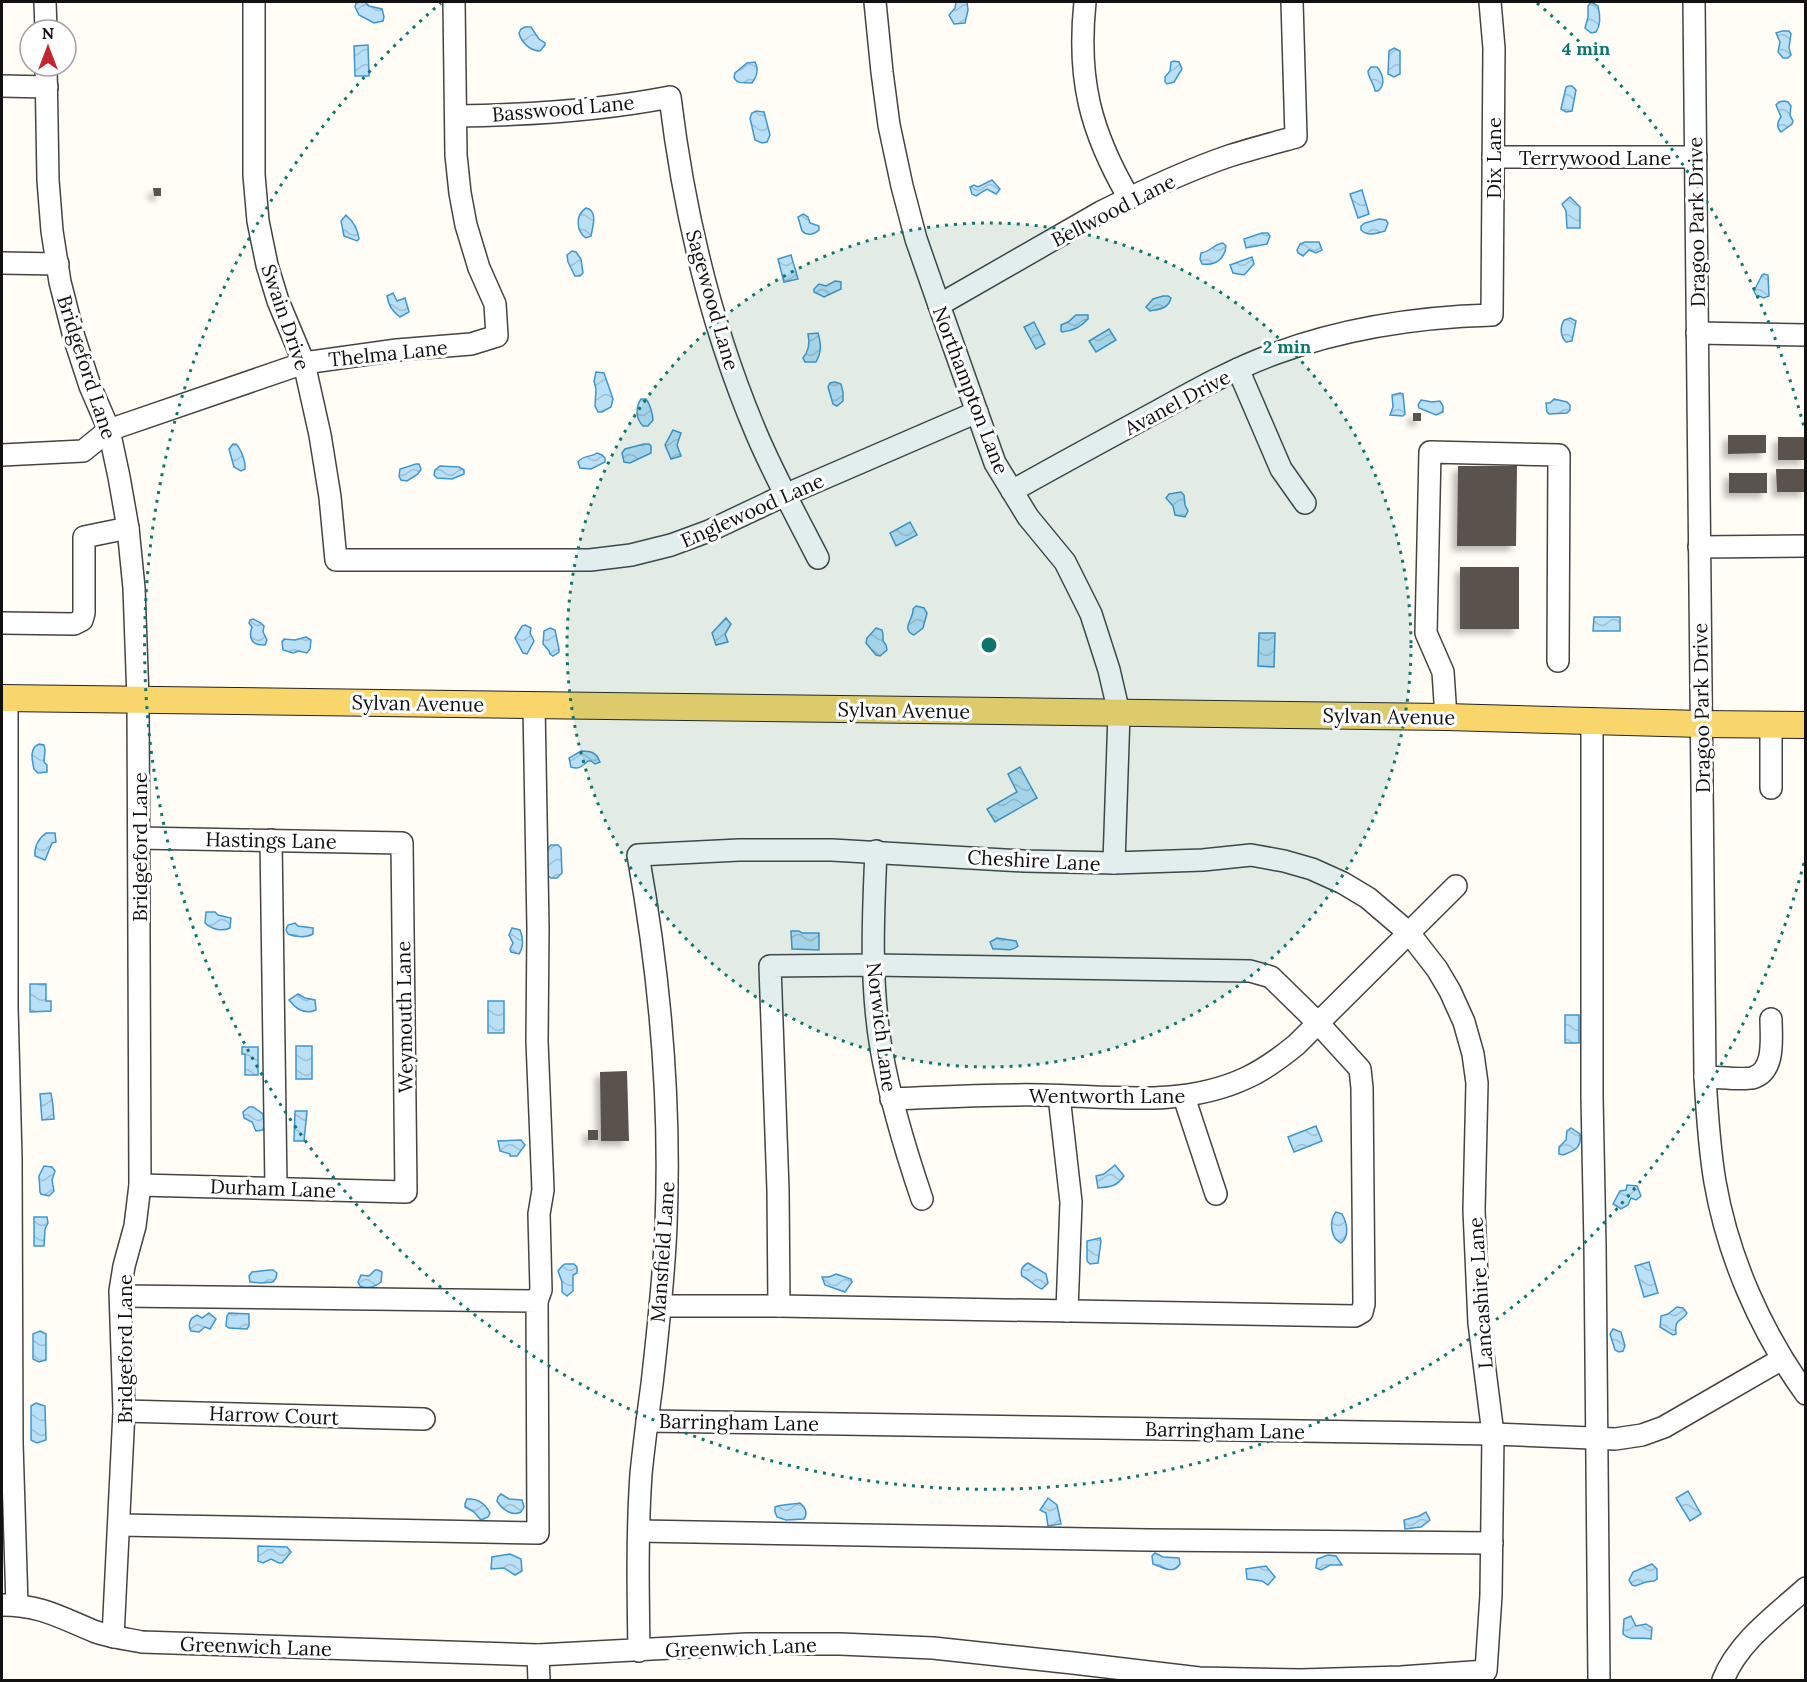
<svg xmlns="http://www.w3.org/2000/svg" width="1807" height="1682" viewBox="0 0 1807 1682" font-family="Lora,serif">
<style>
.water{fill:url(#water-waves);stroke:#3f96cf;stroke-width:1.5}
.building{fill:#5a524d;filter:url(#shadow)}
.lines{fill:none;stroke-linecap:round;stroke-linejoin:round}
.minor-casing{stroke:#444;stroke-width:24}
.major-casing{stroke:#222;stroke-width:28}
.minor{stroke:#fff;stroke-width:21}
.major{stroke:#f9d66b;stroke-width:26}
.ring{fill:none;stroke:#0f766e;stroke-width:3;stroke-dasharray:3 6}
.labels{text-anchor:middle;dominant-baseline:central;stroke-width:6;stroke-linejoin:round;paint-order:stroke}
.street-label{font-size:20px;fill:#111;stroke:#fff}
.centre{fill:#0f766e;stroke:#fff;stroke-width:3}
.ring-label{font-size:18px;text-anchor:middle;font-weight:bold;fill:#0f766e;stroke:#fff;stroke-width:6;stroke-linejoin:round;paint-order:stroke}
</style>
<defs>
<pattern id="water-waves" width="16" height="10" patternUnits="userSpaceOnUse" patternTransform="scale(1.5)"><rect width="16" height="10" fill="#b9e0f7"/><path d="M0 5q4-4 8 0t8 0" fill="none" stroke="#9ebfd3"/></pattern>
<filter id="shadow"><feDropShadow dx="-5" dy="5" stdDeviation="3" flood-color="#0004"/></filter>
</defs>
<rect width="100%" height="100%" fill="#fffdf5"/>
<g class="water">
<polygon points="360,2 365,2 369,6 382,9 384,17 383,21 374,23 359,15 355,7 356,3"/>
<polygon points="956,2 967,2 968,10 965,23 954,24 949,15 955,8"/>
<path d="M 1591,2 L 1598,6 C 1600,14 1601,25 1596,32 L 1591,33 L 1585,28 L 1588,17 L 1588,6 Z"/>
<path d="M 525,27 L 531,27 L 539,39 L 545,43 L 545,45 L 540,51 C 530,51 521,42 519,33 L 521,29 Z"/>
<polygon points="1782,31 1789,31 1791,34 1789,48 1791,55 1788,58 1783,58 1778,52 1780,42 1776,33"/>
<polygon points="368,45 369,76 355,76 354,46"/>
<polygon points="1394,48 1400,51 1400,74 1394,77 1388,74 1389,51"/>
<polygon points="1174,61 1179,62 1182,69 1174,82 1167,84 1165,82 1165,77 1170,71 1171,62"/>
<path d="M 755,62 C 759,69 757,77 752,83 C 744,82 737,85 734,77 L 735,73 L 747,63 Z"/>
<path d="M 1371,67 L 1377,67 C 1383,74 1386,85 1378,91 L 1375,91 C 1374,83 1368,78 1368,71 Z"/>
<polygon points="1569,86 1572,86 1576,90 1572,111 1566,112 1561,109 1566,87"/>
<path d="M 1784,101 L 1788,102 L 1791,106 L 1790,115 L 1793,121 L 1792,124 L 1781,132 C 1776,127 1777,122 1781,117 L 1776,105 L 1779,102 Z"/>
<polygon points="756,111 764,112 770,135 767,142 762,143 755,140 750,118 752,113"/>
<polygon points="992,180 1000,189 998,192 996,194 987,189 976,196 972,194 970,187 974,185 978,187"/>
<polygon points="1362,190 1369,214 1358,218 1350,194"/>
<polygon points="1570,197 1580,207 1580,228 1567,228 1566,211 1562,204"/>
<path d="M 586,208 C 598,210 593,226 591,236 L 586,238 C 576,231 575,215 586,208 Z"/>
<path d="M 803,214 L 808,217 L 810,223 L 819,226 L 819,230 C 814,235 807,236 802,231 L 798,217 Z"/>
<path d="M 346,215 C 354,222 358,229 359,239 L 357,241 L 344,236 L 341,221 Z"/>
<path d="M 1379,219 L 1386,220 L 1388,223 L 1385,231 C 1377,233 1368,237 1361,230 L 1361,226 L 1365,223 Z"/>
<polygon points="1262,233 1268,233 1270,236 1267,244 1246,248 1244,239"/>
<polygon points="1305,242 1319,242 1322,250 1316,253 1309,250 1303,256 1298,253 1297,250 1300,244"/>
<path d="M 1223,243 L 1226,246 C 1225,259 1215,266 1202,264 L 1200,259 L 1201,253 C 1210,252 1214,244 1223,243 Z"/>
<polygon points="572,251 576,252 581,259 583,273 580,276 575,276 568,262 567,255"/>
<polygon points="791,255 798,279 784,282 778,259"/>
<polygon points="1252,257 1254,264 1244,275 1233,273 1230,265"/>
<polygon points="1764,274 1768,275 1769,296 1764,298 1756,295 1754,291 1762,275"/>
<polygon points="835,281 841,282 841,289 824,297 814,292 814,289 819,284 826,286"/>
<path d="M 393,293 L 397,301 L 405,298 L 409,312 L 400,317 C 392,311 389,306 387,296 Z"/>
<path d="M 1163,296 L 1168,296 L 1171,298 C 1168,309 1160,309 1150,311 L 1146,307 L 1153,299 Z"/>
<path d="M 1086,315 L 1088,315 L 1088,319 C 1081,327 1073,331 1062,332 L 1061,331 L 1061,325 L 1068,322 L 1076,315 Z"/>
<path d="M 1570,318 L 1576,321 L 1572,341 L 1566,342 C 1560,336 1560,327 1564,320 Z"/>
<polygon points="1034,322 1045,344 1036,349 1024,327"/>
<polygon points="1109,329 1116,340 1096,352 1089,341"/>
<path d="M 818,333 C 821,344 822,351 816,362 L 805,362 L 803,358 C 809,351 810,343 808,334 Z"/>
<polygon points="596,372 604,373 613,399 611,407 602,412 598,412 595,406 596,389 594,381"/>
<polygon points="835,382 841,384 843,392 843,401 837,406 833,404 828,387 830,383"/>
<polygon points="1400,393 1403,394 1405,414 1403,416 1390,415 1393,407 1392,395"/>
<path d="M 641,399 L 646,399 C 650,404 653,415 653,420 L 648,426 L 643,426 C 636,419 635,408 641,399 Z"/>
<polygon points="1554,399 1567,402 1570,405 1570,410 1567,413 1549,414 1547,412 1546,403 1550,403"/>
<polygon points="1421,400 1432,402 1440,401 1443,406 1443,412 1436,415 1419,408 1418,405"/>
<polygon points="673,430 681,433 677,445 681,456 671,459 665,445"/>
<path d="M 233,444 L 236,444 C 241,449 246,462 245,469 L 241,471 L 234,467 L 229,449 Z"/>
<polygon points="644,444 649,444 651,446 651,453 630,463 624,462 622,453 625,449"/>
<path d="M 597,453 L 602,455 L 605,458 L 605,462 L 591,469 L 580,468 L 578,462 C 584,454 591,458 597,453 Z"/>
<polygon points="416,464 419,464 421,469 418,474 407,481 401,480 399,476 400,469"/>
<polygon points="440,466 459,467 464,470 464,474 452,479 437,478 434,475 435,470"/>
<polygon points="1181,492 1184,495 1185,505 1188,511 1185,517 1175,515 1173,506 1166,498 1169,494"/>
<polygon points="910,522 917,535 896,546 890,533"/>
<path d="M 916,606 L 924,608 L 927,613 L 923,628 L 914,635 C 900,629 914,619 913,609 Z"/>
<polygon points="1594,617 1620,617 1620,631 1593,631"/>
<polygon points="726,618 731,624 725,634 728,642 716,645 712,633"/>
<path d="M 253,619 L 261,623 L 264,626 L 263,632 L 267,640 L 265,645 C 252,646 248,638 252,627 L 249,623 L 250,620 Z"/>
<polygon points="525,625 531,628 530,633 534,641 527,654 523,653 515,638 522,626"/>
<polygon points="550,628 555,630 559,649 559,652 553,656 550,654 549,651 543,644 544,631"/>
<polygon points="876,628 882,630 883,634 883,641 886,645 887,650 880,656 876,655 866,643 867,638"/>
<polygon points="1259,633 1275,633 1274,667 1258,666"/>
<polygon points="306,637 311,640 310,649 307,653 299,651 293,653 283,650 282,642 284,639 295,640"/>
<path d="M 39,744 L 44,745 L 45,750 L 44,762 L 47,765 L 47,772 L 38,773 L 34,769 C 32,760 29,748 39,744 Z"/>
<path d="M 581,751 C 591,751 596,752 600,762 L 595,764 L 591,761 L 588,761 C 582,766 579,770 571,767 L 569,758 Z"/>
<polygon points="1020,767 1037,798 995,822 987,809 1017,792 1008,774"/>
<path d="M 46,833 L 55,833 L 56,842 L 52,843 L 45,860 L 35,856 C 34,846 38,839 46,833 Z"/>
<polygon points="551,845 558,845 561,848 562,873 557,878 551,878 547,875 547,849"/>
<path d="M 206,912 L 215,912 L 218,915 L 231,918 L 230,928 C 222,932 211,929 205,923 Z"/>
<path d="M 295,923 L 298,926 L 313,928 L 313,934 C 306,938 295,937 288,934 L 286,930 L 288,925 Z"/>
<path d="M 512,928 L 520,930 C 523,937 524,947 519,954 L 511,952 L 510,949 L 513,943 L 509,935 Z"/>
<polygon points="791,931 799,931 802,933 819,933 819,950 792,949"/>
<path d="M 997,938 L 1016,941 L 1018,946 C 1010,953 1002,948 993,949 L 990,942 Z"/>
<polygon points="30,984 46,984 46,1001 51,1001 51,1011 30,1012"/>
<path d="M 298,994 L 305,998 L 315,1000 L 316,1010 C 305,1015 296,1009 289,1000 Z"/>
<rect x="488" y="1001" width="16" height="32"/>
<rect x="1565" y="1015" width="14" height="28"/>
<rect x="296" y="1046" width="16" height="33"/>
<polygon points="242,1047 258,1047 258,1075 245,1075 245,1054 242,1054"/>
<polygon points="51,1093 53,1106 54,1119 42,1120 40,1094"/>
<polygon points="249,1107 253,1107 263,1114 264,1126 263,1130 256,1131 252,1122 244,1118 243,1112"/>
<polygon points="295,1111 307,1111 304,1141 294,1141"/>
<polygon points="1316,1126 1322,1141 1294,1152 1288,1137"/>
<path d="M 1571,1128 L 1580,1134 C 1582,1148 1574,1151 1563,1155 L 1559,1154 L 1559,1147 L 1566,1140 L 1567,1131 Z"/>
<polygon points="521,1140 525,1145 517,1156 510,1156 510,1154 500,1151 498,1141"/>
<path d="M 1115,1165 L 1124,1176 C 1116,1187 1110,1187 1098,1188 L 1096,1176 L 1104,1174 Z"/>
<polygon points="44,1166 52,1167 55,1171 52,1180 54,1191 49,1196 41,1194 40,1192 39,1176"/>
<polygon points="1627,1185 1637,1186 1641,1196 1636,1200 1631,1198 1628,1205 1621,1209 1613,1204 1620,1191 1626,1190"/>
<path d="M 1336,1212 L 1342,1214 C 1347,1223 1350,1236 1341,1243 C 1330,1238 1329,1220 1336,1212 Z"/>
<polygon points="34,1217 47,1217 48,1223 45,1229 44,1246 34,1246"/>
<polygon points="1100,1238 1101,1241 1098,1263 1090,1264 1087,1261 1087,1241"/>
<polygon points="1649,1262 1658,1293 1644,1297 1635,1266"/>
<path d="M 1028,1263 L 1046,1274 L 1048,1283 L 1042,1289 C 1035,1287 1029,1279 1022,1276 C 1020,1270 1022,1266 1028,1263 Z"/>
<polygon points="565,1264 574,1264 577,1267 577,1273 573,1275 573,1291 567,1296 562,1292 562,1282 558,1271 562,1266"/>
<polygon points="269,1270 273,1270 277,1273 276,1278 273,1282 261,1283 250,1282 249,1276 252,1272"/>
<path d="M 375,1270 L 378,1270 L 382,1272 L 381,1282 C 375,1287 367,1289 360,1286 L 358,1282 L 361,1275 L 369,1276 Z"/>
<polygon points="836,1274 851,1279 852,1282 845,1292 825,1285 822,1277 829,1277"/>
<path d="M 1677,1307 L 1683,1308 L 1687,1313 C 1684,1319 1679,1319 1677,1323 C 1675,1326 1676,1331 1676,1334 L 1673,1335 L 1660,1327 L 1661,1316 L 1668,1314 Z"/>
<path d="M 209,1313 L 216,1319 L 210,1329 L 205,1327 L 199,1332 L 191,1331 C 188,1326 189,1322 192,1318 L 197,1315 L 202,1318 Z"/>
<polygon points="229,1313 249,1314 249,1326 247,1329 229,1328 226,1326 227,1316"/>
<polygon points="1613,1329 1621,1332 1625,1346 1623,1351 1619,1352 1615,1350 1610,1334"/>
<polygon points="40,1331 46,1334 46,1360 39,1362 33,1359 33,1334"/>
<polygon points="36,1403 45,1406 46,1440 37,1443 31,1440 31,1406"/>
<polygon points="1688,1491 1701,1514 1690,1521 1676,1498"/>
<path d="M 501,1494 L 509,1499 L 522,1500 L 524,1507 L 521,1512 C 512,1517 502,1509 497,1501 L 498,1497 Z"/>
<polygon points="1048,1498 1057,1505 1061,1524 1048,1526 1046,1513 1040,1510"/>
<path d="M 467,1499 C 478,1498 485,1503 490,1513 L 488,1517 L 481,1520 L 474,1512 L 465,1507 L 465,1504 Z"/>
<path d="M 800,1503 C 806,1508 808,1513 804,1519 L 786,1520 L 777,1517 L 775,1512 L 775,1507 C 779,1505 795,1504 800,1503 Z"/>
<polygon points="1426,1512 1430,1520 1421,1527 1405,1529 1404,1520 1419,1516"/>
<polygon points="258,1546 287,1547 291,1552 282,1563 279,1563 271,1559 263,1563 258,1561"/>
<path d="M 1155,1553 L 1163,1557 L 1179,1558 L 1180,1564 C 1173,1575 1163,1567 1153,1564 L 1152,1556 Z"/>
<polygon points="510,1554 521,1559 522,1571 515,1575 504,1568 491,1569 492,1557"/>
<polygon points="1328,1555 1336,1556 1342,1565 1330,1565 1321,1570 1316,1568 1317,1559"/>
<polygon points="1652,1564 1657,1569 1657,1579 1654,1581 1646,1582 1635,1586 1632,1585 1629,1580 1633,1572"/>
<polygon points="1266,1566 1275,1577 1268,1585 1262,1581 1247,1579 1246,1569"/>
<path d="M 1631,1616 L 1636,1626 L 1646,1624 L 1652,1628 L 1651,1639 C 1641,1636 1631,1642 1623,1634 L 1624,1619 Z"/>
</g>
<g class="building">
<polygon points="153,188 161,188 161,196 154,196"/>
<rect x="1413" y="413" width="8" height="8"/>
<polygon points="1728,435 1766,435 1766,453 1728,454"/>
<rect x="1778" y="437" width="28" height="23"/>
<polygon points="1458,466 1517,466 1516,546 1457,546"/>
<polygon points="1776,469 1806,469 1806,492 1777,492"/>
<rect x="1729" y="473" width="38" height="20"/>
<rect x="1460" y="567" width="59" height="62"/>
<polygon points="627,1071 629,1141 601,1141 600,1072"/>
<rect x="588" y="1130" width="10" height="10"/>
</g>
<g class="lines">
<g class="minor-casing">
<g id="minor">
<polyline points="45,2 46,30"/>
<polyline points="254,2 254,175 258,221 267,265 278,301 304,363 320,435 330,497 336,560 590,560 631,555 671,545 709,531 785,495 977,412"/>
<polyline points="875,2 882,72 889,125 902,186 916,239 939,305 995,463 1028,517 1065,562 1091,614 1109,670 1119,713 1114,863"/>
<path d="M 1085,2 C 1077,79 1090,131 1129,198"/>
<path d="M 1694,2 L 1705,1077 C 1707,1112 1709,1147 1715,1182 C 1728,1257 1761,1332 1806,1394"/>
<polyline points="46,66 48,180 52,231 60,282 74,337 90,386 109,430 119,477 128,528 134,588 138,699 140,1185 135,1226 124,1266 120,1291 124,1411 113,1637"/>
<polyline points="2,86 47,87"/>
<path d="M 456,116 C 528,115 599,111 670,97 C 684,213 711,327 757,435 C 775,477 797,517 818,558"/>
<polyline points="1493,157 1696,157"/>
<polyline points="2,263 58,264"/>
<path d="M 939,305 L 1101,212 C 1143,191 1185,171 1229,156 C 1251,149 1274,143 1296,137 L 1292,2"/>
<polyline points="1697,333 1806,335"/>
<polyline points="1238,369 1281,469 1305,503"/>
<polyline points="2,455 83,451 109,430 304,363 397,350 471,344 497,336 495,304 479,268 466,225 460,193 456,155 454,2"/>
<path d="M 1012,491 C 1060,464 1108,438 1156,412 C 1194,391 1233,369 1274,354 C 1344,328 1417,317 1492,315 L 1494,48 L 1490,2"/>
<polyline points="1699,547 1806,546"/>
<polyline points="2,623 74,624 82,620 84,613 84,537 128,528"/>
<polyline points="7,698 7,1007 11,1158 12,1443 17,1605"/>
<polyline points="534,705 538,928 537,1041 543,1190 539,1214 541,1290 537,1301"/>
<polyline points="1446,717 1443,672 1426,633 1430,452 1559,455 1558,661"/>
<polyline points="1592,721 1592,1097 1595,1246 1599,1680"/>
<polyline points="1771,725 1771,788"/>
<polyline points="139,838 402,843 406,1192 140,1185"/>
<polyline points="271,840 276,1188"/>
<path d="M 876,851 C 873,917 870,983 881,1048 C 890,1100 905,1149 922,1199"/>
<polygon points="873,965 1250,971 1271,977 1318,1023 1360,1069 1362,1088 1364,1304 1362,1312 1355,1316 779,1306 778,1190 770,966"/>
<path d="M 1705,1077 C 1717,1077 1741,1080 1752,1078 C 1776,1072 1771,1037 1771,1019"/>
<polyline points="1059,1096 1071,1202 1067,1311"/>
<polyline points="1184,1097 1216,1194"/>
<path d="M 891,1099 C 941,1097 992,1094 1042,1095 C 1111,1096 1182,1108 1246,1078 C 1264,1070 1280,1058 1296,1045 L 1456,886"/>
<polyline points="660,1306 779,1306"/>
<polyline points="124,1411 424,1419"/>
<polyline points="647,1421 1493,1434 1615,1439 1642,1435 1664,1427 1782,1359"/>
<polyline points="119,1525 538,1533 537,1301 121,1296"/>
<polyline points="639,1531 1148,1540 1492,1543"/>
<path d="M 2,1605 C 42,1605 61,1618 96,1632 C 111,1637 127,1639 142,1642 L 538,1655 L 747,1644 L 840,1644 L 933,1648 L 1073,1663 L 1199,1678 L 1301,1680 L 1401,1677 L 1486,1671 L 1491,1595 L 1493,1434 L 1479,1323 L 1474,1210 L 1477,1083 L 1473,1054 L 1464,1022 L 1450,991 L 1437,969 L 1409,933 L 1368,898 L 1343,883 L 1312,869 L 1284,861 L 1251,855 L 1203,860 L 1114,863 L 1024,861 L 832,850 L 739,850 L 638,855 C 660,977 671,1102 666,1225 C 664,1278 658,1331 652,1384 C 648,1414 644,1444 641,1474 C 637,1533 638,1592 639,1651"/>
<polyline points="538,1655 539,1680"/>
<path d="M 1723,1680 C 1738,1642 1776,1615 1806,1588"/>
</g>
</g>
<g class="major-casing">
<polyline id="major" points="2,698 1446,717 1701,724 1806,725"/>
</g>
<use href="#minor" class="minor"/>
<use href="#major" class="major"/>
</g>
<circle cx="989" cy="645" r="422" fill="#0f766e" fill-opacity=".12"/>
<g class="ring">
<circle cx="989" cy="645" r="422"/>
<path d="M1804 863A844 844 0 1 1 441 3M1537 3A844 844 0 0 1 1804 427"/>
</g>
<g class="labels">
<g class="street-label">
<text transform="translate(563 108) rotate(-5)">Basswood Lane</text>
<text x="1595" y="157">Terrywood Lane</text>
<text transform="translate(1493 158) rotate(-90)">Dix Lane</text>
<text transform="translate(1113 210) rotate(-27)">Bellwood Lane</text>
<text transform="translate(1696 222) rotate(-91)">Dragoo Park Drive</text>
<text transform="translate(713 300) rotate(74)">Sagewood Lane</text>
<text transform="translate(286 317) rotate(71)">Swain Drive</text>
<text transform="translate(388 353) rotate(-6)">Thelma Lane</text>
<text transform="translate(87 367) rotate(72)">Bridgeford Lane</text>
<text transform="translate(971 390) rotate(69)">Northampton Lane</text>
<text transform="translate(1177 402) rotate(-28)">Avanel Drive</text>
<text transform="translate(752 510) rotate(-24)">Englewood Lane</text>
<text transform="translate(418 703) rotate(1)">Sylvan Avenue</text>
<text transform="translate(1701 708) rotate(-91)">Dragoo Park Drive</text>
<text transform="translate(904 710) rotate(1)">Sylvan Avenue</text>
<text transform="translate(1389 716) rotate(1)">Sylvan Avenue</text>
<text transform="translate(271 840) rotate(1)">Hastings Lane</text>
<text transform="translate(139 847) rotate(-90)">Bridgeford Lane</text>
<text transform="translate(1034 860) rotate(3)">Cheshire Lane</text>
<text transform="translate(404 1017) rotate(-91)">Weymouth Lane</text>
<text transform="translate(882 1027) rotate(83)">Norwich Lane</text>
<text x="1107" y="1095">Wentworth Lane</text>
<text transform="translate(273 1188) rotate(2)">Durham Lane</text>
<text transform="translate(662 1252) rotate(-86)">Mansfield Lane</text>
<text transform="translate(1480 1293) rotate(-94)">Lancashire Lane</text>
<text transform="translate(124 1349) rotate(-90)">Bridgeford Lane</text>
<text transform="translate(274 1415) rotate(2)">Harrow Court</text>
<text transform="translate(739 1422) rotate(1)">Barringham Lane</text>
<text transform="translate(1225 1430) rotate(1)">Barringham Lane</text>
<text transform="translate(256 1646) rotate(2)">Greenwich Lane</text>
<text transform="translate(741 1647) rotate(-2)">Greenwich Lane</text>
</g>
</g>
<circle cx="989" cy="645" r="9" class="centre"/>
<g class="ring-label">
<text x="1586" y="55">4 min</text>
<text x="1287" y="353">2 min</text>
</g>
<rect width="1807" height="1682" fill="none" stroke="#111111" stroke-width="6"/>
<g transform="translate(48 48)"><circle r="28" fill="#ffffff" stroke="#a0a0a0" stroke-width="1.5"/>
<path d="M0-4.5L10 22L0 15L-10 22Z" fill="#c4262e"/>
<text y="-9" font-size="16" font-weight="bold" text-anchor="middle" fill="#111111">N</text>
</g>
</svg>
